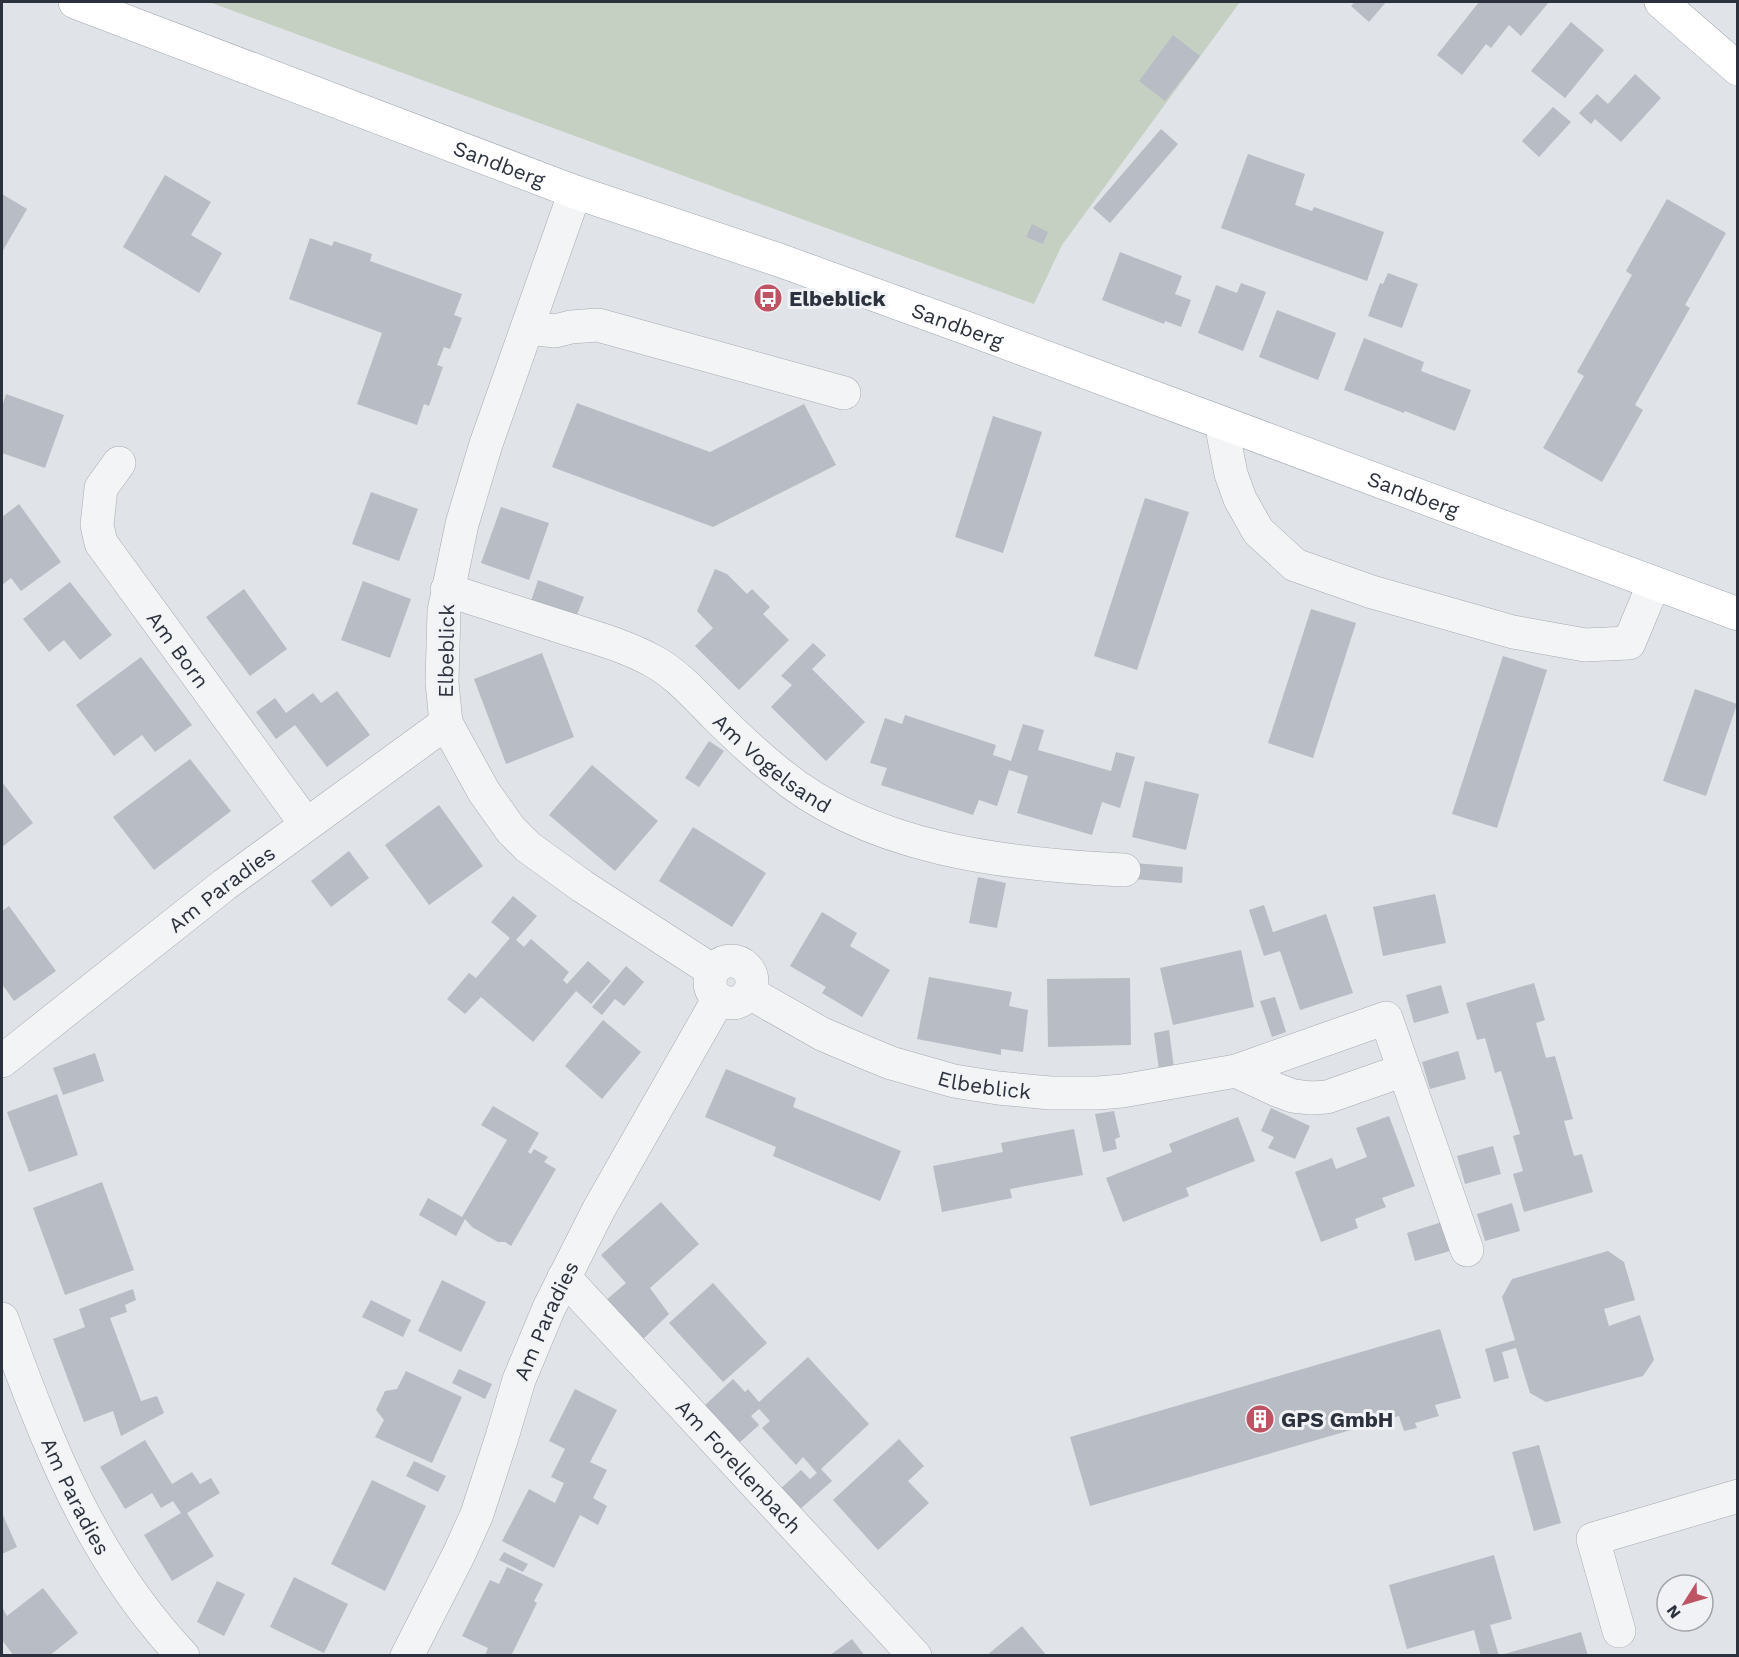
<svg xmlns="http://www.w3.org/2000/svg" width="1739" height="1657" viewBox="0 0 1739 1657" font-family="'Work Sans',sans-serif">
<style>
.green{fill:#c6d0c2}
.building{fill:#b8bcc4}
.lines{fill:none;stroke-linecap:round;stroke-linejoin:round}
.minor-casing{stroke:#a6aab1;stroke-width:34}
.major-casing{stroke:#a1a8b2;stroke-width:34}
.minor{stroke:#f2f4f6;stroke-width:33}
.major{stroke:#fff;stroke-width:33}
.labels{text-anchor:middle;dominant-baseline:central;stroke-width:6;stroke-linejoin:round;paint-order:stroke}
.street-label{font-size:21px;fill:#2b313d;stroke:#f0f2f5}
.poi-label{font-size:21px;font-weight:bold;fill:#2b313d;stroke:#f0f2f5;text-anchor:start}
</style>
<rect width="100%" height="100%" fill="#e0e3e7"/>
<polygon class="green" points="209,2 1240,2 1062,245 1034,304"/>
<g class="building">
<polygon points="1355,2 1386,2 1369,22 1351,6"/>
<polygon points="1479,2 1549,2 1521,36 1509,25 1491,48 1486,44 1462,75 1437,55"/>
<polygon points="1571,22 1604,50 1565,98 1531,71"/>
<polygon points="1173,35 1200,56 1165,101 1139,81"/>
<polygon points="1635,74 1661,98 1621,142 1595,119 1591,124 1579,113 1597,94 1608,104"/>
<polygon points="1553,107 1571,122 1539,157 1522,141"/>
<polygon points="1161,129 1178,144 1110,223 1093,208"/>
<polygon points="1248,154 1305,174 1295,205 1312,211 1314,207 1384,232 1367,281 1221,228"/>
<polygon points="165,175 211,202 191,235 222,253 199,293 123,247"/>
<polygon points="2,194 27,209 2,252"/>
<polygon points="1667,199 1726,233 1685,305 1690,308 1635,405 1643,410 1602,482 1543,448 1584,376 1577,372 1632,275 1626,271"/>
<polygon points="1032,224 1048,232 1043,244 1026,237"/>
<polygon points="310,238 332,246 334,241 372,254 370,261 462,294 454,315 462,318 450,349 444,347 437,365 443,367 429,406 424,404 417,425 357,404 382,333 289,299"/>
<polygon points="1120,252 1182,276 1175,294 1191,300 1181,327 1165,321 1164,324 1102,300"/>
<polygon points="1388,273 1418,284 1402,328 1368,316 1380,283 1383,284"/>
<polygon points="1241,283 1266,292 1243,351 1198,333 1216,285 1237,293"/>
<polygon points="1277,310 1336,333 1318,380 1259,357"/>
<polygon points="1364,338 1424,362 1421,371 1471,390 1455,431 1405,411 1404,413 1344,390"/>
<polygon points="6,394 64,415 45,468 2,453 2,407"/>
<polygon points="577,403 710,452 804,404 836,465 713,527 552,467"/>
<polygon points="993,416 1042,432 1003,553 955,537"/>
<polygon points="371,492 418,509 399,561 352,544"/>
<polygon points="1145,498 1189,512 1137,670 1094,656"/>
<polygon points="19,504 61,562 21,591 11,578 2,585 2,517"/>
<polygon points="501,507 549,523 529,580 481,563"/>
<polygon points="715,569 727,574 747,594 752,589 770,607 763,614 789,640 739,690 695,646 713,628 697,611"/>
<polygon points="538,580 584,597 576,617 531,601"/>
<polygon points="363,581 411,599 390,658 341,640"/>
<polygon points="70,582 112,635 80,660 64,640 49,652 23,619"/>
<polygon points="244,589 287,649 250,676 206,617"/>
<polygon points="1311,609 1356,623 1313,758 1268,743"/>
<polygon points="813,643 826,655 812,669 865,722 826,761 771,707 792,685 781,676"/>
<polygon points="542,653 574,737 506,764 474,679"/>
<polygon points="1503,656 1547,670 1497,828 1452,814"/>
<polygon points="141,657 192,725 155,752 142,735 114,756 76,705"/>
<polygon points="1695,689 1737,704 1706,796 1663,781"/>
<polygon points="337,691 370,735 327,767 295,725 276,739 256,712 275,698 286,713 313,693 321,703"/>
<polygon points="905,715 996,745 993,755 1011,761 1023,724 1044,730 1038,750 1111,771 1116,752 1135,757 1120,808 1102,802 1092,835 1017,813 1028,776 1009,770 997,806 979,800 973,815 881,785 887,768 870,763 885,718 902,724"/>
<polygon points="709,741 724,751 699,787 685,778"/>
<polygon points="190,759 231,811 154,870 113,817"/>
<polygon points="592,765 658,821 615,871 549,815"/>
<polygon points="1145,781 1199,794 1186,850 1132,837"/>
<polygon points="2,782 33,823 2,847"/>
<polygon points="439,805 483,866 429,905 385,845"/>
<polygon points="693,827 766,873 732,927 659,881"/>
<polygon points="349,851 369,878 331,907 311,881"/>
<polygon points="1134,863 1183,867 1182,883 1133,879"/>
<polygon points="978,877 1006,883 997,928 969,923"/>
<polygon points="1435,894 1446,943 1383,956 1373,907"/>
<polygon points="513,896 537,916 516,940 524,947 531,939 569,972 563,980 567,984 588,961 611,981 591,1004 576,991 533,1042 481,997 465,1014 447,999 469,973 476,978 510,938 491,922"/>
<polygon points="1264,905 1273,932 1326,914 1353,993 1300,1010 1280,951 1264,956 1249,910"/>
<polygon points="9,906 56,971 14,1001 2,984 2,911"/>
<polygon points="822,912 857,933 850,946 890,970 862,1017 822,993 826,987 790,966"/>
<polygon points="1241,950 1254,1007 1173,1025 1160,968"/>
<polygon points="626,966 644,982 624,1006 615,999 602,1015 592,1007"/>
<polygon points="929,977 1012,992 1009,1006 1028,1010 1023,1052 1001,1049 1001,1055 917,1039"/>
<polygon points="1130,978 1131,1045 1048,1047 1047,979"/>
<polygon points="1534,983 1545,1020 1536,1023 1546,1058 1555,1056 1573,1119 1564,1121 1574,1156 1582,1154 1593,1192 1524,1212 1513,1174 1523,1171 1513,1136 1520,1134 1501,1071 1495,1073 1485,1038 1477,1040 1466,1003"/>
<polygon points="1441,985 1449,1013 1414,1023 1406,995"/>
<polygon points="1275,997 1286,1032 1272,1037 1260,1001"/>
<polygon points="603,1020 641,1052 602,1099 565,1066"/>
<polygon points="1169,1030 1174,1068 1159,1070 1154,1033"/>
<polygon points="1458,1051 1466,1079 1430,1089 1422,1062"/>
<polygon points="95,1053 104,1081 63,1095 53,1068"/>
<polygon points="726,1069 796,1098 793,1107 901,1151 880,1201 773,1156 776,1147 705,1117"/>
<polygon points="57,1094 78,1155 29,1172 7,1112"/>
<polygon points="493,1106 539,1133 528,1152 531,1154 534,1149 548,1157 544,1162 556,1169 511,1246 505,1242 498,1242 472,1227 465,1219 456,1236 419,1215 428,1198 462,1217 507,1140 481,1125"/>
<polygon points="1271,1108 1310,1126 1295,1159 1268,1148 1274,1137 1261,1131"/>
<polygon points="1114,1111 1120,1137 1115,1139 1117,1149 1103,1152 1095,1114"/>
<polygon points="1389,1116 1415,1186 1382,1198 1386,1207 1355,1219 1358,1228 1321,1242 1295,1172 1332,1158 1336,1169 1367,1157 1356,1128"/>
<polygon points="1238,1117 1255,1161 1186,1188 1189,1196 1123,1222 1106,1178 1172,1152 1169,1144"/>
<polygon points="1074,1129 1083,1175 1010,1189 1012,1198 942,1212 933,1166 1003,1152 1001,1143"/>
<polygon points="1493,1146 1501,1174 1465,1184 1457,1156"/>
<polygon points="102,1182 134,1270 65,1295 33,1208"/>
<polygon points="661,1202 699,1244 650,1288 669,1314 641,1341 605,1301 626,1283 601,1255"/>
<polygon points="1512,1203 1520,1231 1485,1241 1477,1214"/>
<polygon points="1442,1222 1450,1251 1415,1261 1407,1233"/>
<polygon points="1608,1251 1624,1262 1635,1300 1604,1309 1609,1326 1640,1315 1654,1360 1643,1376 1546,1402 1530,1393 1516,1348 1502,1352 1509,1378 1494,1382 1485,1349 1515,1340 1502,1297 1512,1279"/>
<polygon points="442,1280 486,1302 461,1352 418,1331"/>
<polygon points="713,1283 767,1343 723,1382 669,1323"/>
<polygon points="133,1289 136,1300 125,1305 127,1312 110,1318 141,1401 157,1396 164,1413 121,1436 113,1411 84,1422 53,1339 85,1327 79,1309"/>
<polygon points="371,1300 411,1320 403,1337 362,1317"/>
<polygon points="1440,1329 1461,1398 1435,1405 1439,1416 1415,1423 1417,1428 1404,1431 1399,1416 1090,1506 1070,1437"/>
<polygon points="808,1357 869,1424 821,1469 832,1481 798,1511 779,1490 801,1470 810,1479 817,1473 803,1457 796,1465 762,1428 770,1421 759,1409 751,1416 759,1425 738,1444 703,1407 733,1379 745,1392 748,1389 759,1402"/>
<polygon points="459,1369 492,1384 485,1399 452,1383"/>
<polygon points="406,1371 462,1397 432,1463 375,1437 384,1420 376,1410 385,1391 397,1389"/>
<polygon points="575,1389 617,1410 590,1462 607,1470 593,1498 607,1506 598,1525 580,1515 554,1568 502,1541 529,1489 555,1503 564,1483 551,1477 565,1449 549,1441"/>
<polygon points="899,1439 924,1466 908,1481 929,1503 878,1550 833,1500"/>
<polygon points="145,1440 172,1484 192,1472 200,1484 211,1478 220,1493 187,1513 214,1556 172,1581 144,1535 181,1513 173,1501 161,1508 152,1493 125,1509 100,1467"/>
<polygon points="1539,1445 1561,1523 1534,1531 1512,1452"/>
<polygon points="414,1461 446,1476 438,1492 406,1476"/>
<polygon points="372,1480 426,1506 385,1591 331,1564"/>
<polygon points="2,1513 17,1547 2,1554"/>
<polygon points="504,1552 528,1564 523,1572 499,1560"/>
<polygon points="1494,1555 1512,1619 1490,1625 1499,1656 1481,1656 1474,1630 1407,1649 1389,1585"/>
<polygon points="507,1567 543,1584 534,1601 537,1603 511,1656 485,1656 488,1648 462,1636 490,1580 499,1584"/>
<polygon points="294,1577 348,1604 324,1653 270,1627"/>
<polygon points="217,1581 245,1594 224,1636 197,1622"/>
<polygon points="43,1588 78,1633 49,1656 14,1656 2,1640 2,1607 7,1616"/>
<polygon points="1022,1626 1047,1656 986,1656"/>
<polygon points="1581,1632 1588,1656 1501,1656 1501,1655"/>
<polygon points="852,1639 865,1656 829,1656"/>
</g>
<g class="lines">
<g class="minor-casing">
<g id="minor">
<polyline points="575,192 486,444 462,524 444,611 442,682 446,723 484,792 511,830 528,847 582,886 713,971"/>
<polyline points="527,328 555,331 571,327 598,325 844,393"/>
<polyline points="1221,423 1231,474 1240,499 1258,531 1295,565 1372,592 1513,632 1585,645 1629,643 1654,583"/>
<path id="s1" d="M 119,463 L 101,488 L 97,525 L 101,543 L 306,824"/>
<path id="s2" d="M 447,590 C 487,603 528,616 568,629 C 596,638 626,646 653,661 C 677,674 695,695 714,714 C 733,733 753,752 774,769 C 867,849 1007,865 1124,870"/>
<circle cx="731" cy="982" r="21"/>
<path id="s3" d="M 750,993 L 822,1034 L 869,1054 L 891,1063 L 954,1081 L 998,1088 L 1050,1093 L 1098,1093 L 1122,1091 L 1236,1071 L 1277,1090 L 1293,1096 L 1311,1098 L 1327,1097 L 1404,1070"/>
<path id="s4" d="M 2,1061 L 224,885 L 446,723"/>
<polyline points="1236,1071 1386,1018 1467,1250"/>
<path id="s5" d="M 564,1277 L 915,1656"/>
<path id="s6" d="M 2,1319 C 47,1442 91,1559 183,1656"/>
<polyline points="1619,1631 1593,1539 1738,1496"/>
<path id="s7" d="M 407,1656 L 459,1554 L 477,1514 L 502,1437 L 519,1380 L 549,1308 L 599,1209 L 718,1000"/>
</g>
</g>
<g class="major-casing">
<g id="major">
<path id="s8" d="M 75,2 L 575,192 L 779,260 L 980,333 L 1738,614"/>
<polyline points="1661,2 1738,69"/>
</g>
</g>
<use href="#minor" class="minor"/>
<use href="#major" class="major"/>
</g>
<defs>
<g id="bus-disc" transform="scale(1.5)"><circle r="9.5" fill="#be5463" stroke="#f0f2f5"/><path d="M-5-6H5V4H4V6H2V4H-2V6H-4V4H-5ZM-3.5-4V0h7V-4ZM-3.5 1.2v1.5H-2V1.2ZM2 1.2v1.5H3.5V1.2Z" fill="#fff"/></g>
<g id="building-disc" transform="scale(1.5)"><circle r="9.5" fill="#be5463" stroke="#f0f2f5"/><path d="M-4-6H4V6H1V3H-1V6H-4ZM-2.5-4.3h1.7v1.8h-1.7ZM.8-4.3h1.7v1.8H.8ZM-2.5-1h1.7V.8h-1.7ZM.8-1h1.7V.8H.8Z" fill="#fff"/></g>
</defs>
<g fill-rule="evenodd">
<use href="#bus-disc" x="768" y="298"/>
<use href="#building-disc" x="1260" y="1419"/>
</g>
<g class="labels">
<g class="street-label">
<text stroke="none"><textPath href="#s8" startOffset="454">Sandberg</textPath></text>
<text stroke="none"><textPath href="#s8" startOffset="940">Sandberg</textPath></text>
<text stroke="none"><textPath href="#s8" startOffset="1426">Sandberg</textPath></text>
<text stroke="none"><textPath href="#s1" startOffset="218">Am Born</textPath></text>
<text transform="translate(446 651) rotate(-89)">Elbeblick</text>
<text stroke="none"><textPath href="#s2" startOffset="376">Am Vogelsand</textPath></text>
<text stroke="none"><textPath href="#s4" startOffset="279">Am Paradies</textPath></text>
<text stroke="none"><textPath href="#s3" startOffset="254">Elbeblick</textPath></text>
<text stroke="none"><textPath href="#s7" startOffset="364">Am Paradies</textPath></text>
<text stroke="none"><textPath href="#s5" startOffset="258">Am Forellenbach</textPath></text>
<text stroke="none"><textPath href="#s6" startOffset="192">Am Paradies</textPath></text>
</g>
<g class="poi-label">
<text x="789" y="298">Elbeblick</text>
<text x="1281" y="1419">GPS GmbH</text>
</g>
</g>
<rect width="1739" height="1657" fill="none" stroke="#2b313d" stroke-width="6"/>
<g transform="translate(1685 1603) rotate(233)"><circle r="28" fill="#f0f2f5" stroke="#a1a5ab" stroke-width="1.5"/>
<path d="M0-4.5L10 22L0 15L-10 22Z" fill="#be5463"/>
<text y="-9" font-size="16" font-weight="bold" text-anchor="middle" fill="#2b313d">N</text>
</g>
</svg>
